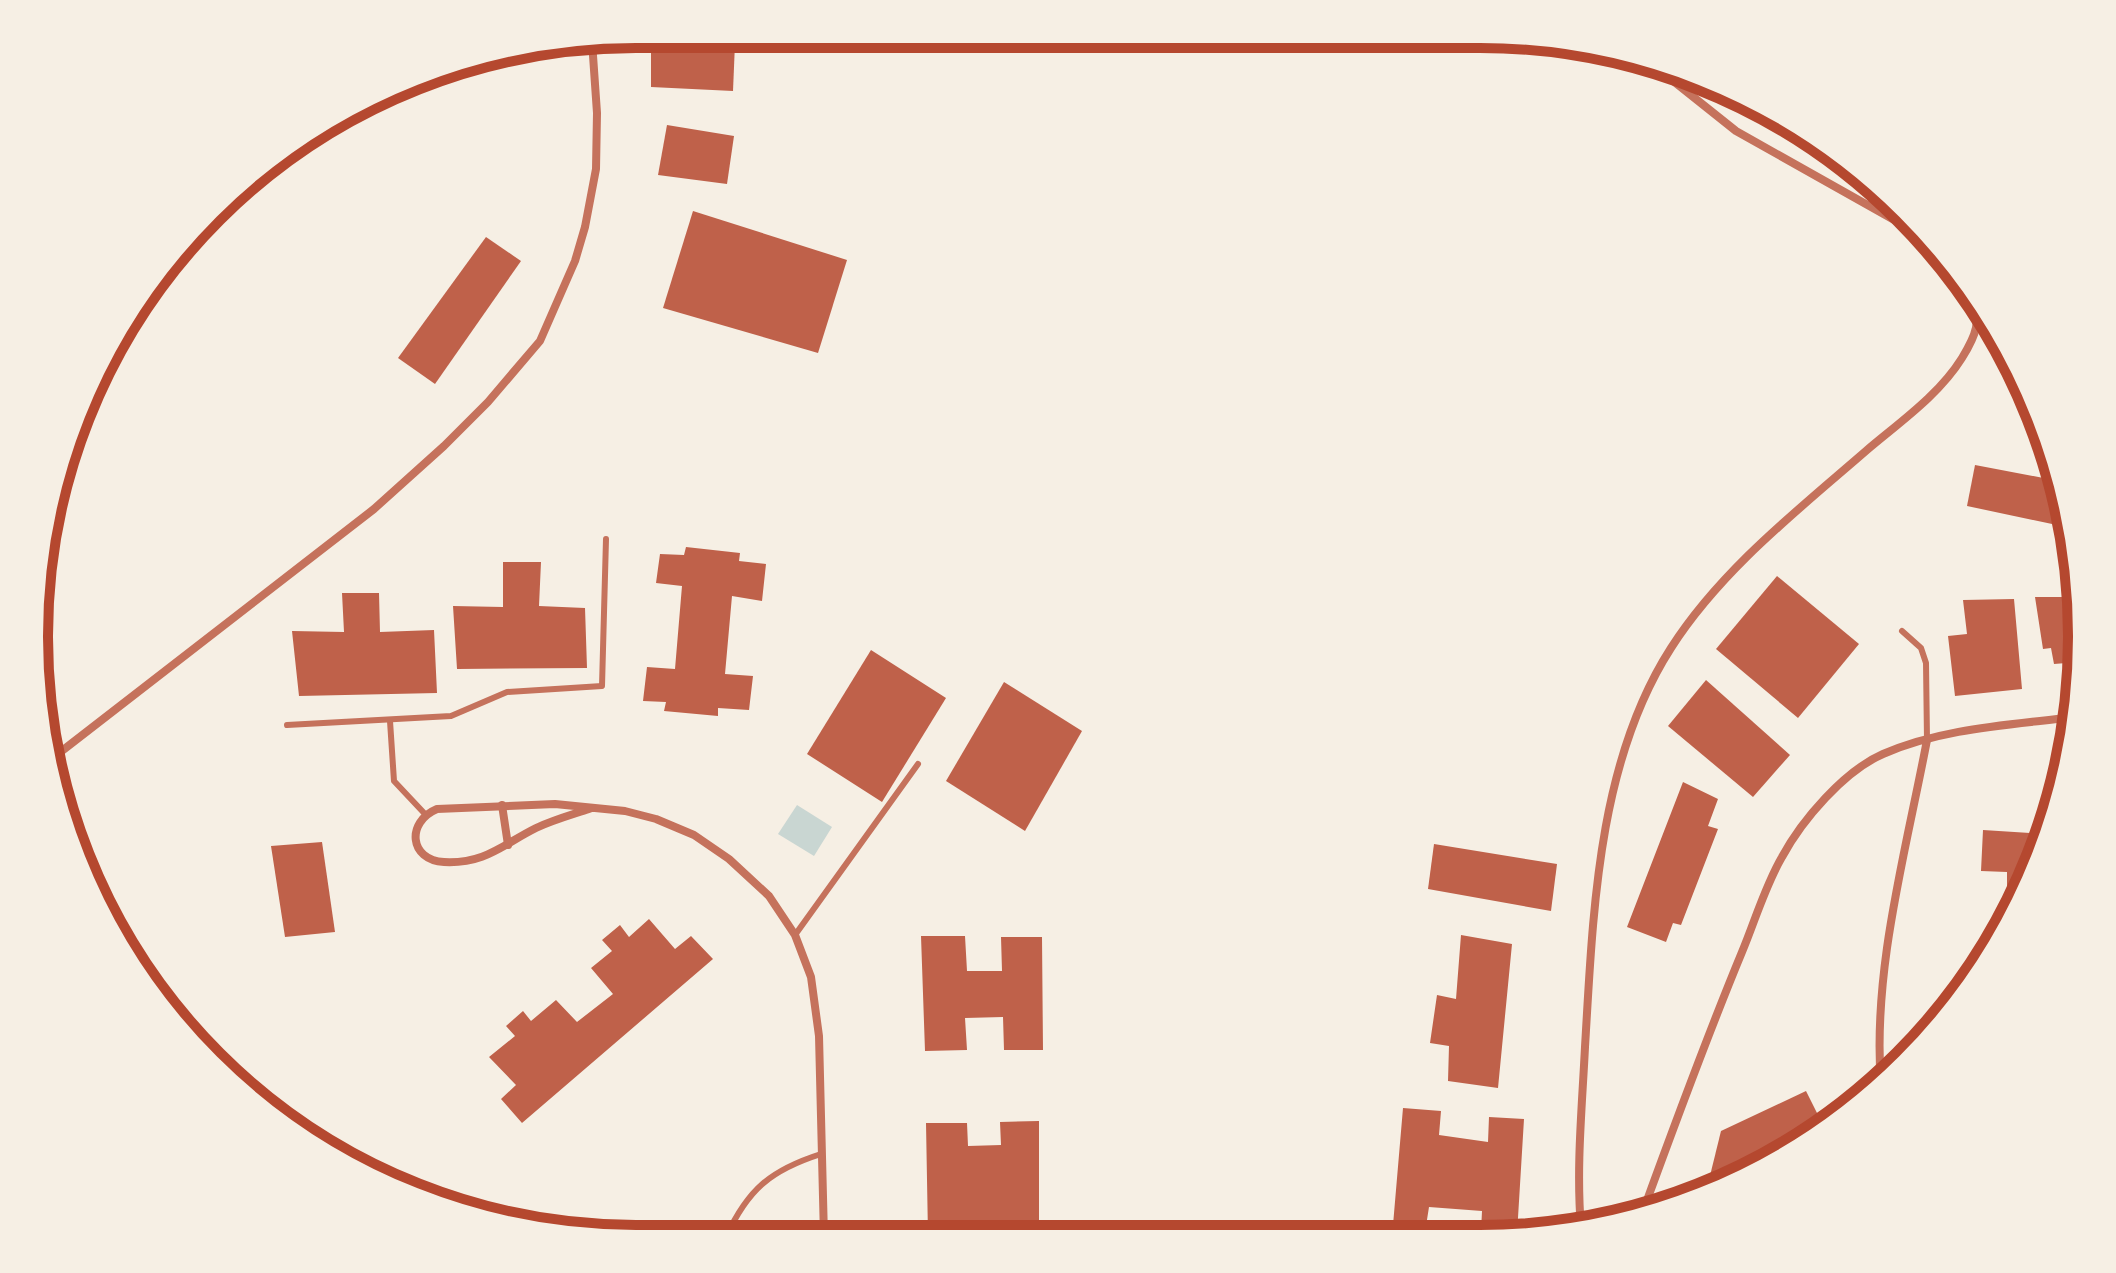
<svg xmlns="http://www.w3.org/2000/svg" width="2116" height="1273" viewBox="0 0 2116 1273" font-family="Inter,sans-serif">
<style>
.water{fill:#c9d6d2}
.building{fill:#bf614a}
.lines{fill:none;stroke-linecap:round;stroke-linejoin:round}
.service{stroke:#c5725c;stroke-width:6}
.minor{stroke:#c5725c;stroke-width:8}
.rim{fill:none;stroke:#b5482f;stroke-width:10}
</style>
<rect width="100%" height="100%" fill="#f6efe4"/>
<polygon class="water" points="797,805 832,827 814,856 778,834"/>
<g class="building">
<polygon points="651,41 735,43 733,91 651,87"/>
<polygon points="667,125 734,136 727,184 658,175"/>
<polygon points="693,211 847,260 818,353 663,308"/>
<polygon points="486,237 521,261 435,384 398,358"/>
<polygon points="1975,465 2059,481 2071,528 1967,506"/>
<polygon points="686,547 740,553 739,561 766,564 762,601 732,596 725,674 753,676 749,710 718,708 718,716 664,711 666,702 643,701 647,667 675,669 682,586 656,583 660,554 684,555"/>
<polygon points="2074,557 2076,580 2069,579"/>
<polygon points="503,562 541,562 539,606 585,608 587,668 457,669 453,606 503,607"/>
<polygon points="1777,576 1859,644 1798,718 1716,649"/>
<polygon points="342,593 379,593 380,632 434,630 437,693 299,696 292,631 344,632"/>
<polygon points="2035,597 2078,597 2082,637 2079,662 2054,664 2051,648 2043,649"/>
<polygon points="2014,599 2022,689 1955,696 1948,636 1967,634 1963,600"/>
<polygon points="871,650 946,698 882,802 807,754"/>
<polygon points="1706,680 1790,755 1753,797 1668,726"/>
<polygon points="1004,682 1082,731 1025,831 946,781"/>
<polygon points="1683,782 1718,799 1708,826 1718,829 1681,925 1673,923 1666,942 1627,927"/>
<polygon points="1983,830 2046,834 2036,867 2007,922 2007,872 1981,871"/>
<polygon points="322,842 335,932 285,937 271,846"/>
<polygon points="1434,844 1557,864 1551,911 1428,889"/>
<polygon points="649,919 675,949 691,936 713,959 522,1123 501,1099 516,1085 489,1057 515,1036 506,1026 523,1011 531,1021 556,1000 577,1022 613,994 591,968 612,951 602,940 620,925 629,937"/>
<polygon points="1461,935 1512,944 1498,1088 1448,1081 1449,1046 1430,1043 1437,995 1456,999"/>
<polygon points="921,936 965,936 967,971 1002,971 1001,937 1042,937 1043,1050 1004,1050 1003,1017 965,1018 967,1050 925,1051"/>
<polygon points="1806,1091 1824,1127 1781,1158 1706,1192 1721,1131"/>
<polygon points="1403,1108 1441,1111 1439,1135 1488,1142 1489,1117 1524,1119 1517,1234 1481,1232 1482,1211 1429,1207 1426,1226 1393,1225"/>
<polygon points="1039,1121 1039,1236 1000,1236 999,1220 967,1221 967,1236 928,1236 926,1123 967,1123 968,1146 1001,1145 1000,1122"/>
</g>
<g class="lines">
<g class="service">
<polyline points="1902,631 1921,648 1926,663 1927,740"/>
<polyline points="390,721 394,781 425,814"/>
<polyline points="287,725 451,716 507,692 602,686 606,539"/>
<polyline points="795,935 918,764"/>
<path d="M 726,1237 C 748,1189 771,1170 821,1154"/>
</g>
<g class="minor">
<polyline points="1642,60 1662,72 1736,131 1896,221 1941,253"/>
<polyline points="54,757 374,509 444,446 488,402 540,341 575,261 585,227 596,169 597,113 592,41"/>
<polyline points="502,805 508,845"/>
<path d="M 589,809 C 571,815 553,820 536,828 C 502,845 485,864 444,862 C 409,860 406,822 437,809 L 555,804 L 625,811 L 656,819 L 694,835 L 729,859 L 769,896 L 795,935 L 811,977 L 819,1036 L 824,1237"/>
<path d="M 1881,1084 C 1872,971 1906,851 1927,740"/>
<path d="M 1642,1214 C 1674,1126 1706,1039 1742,952 C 1755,921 1765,886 1782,857 C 1802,820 1844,771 1883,754 C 1942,728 2011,725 2074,717"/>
<path d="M 1581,1228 C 1576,1168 1582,1108 1585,1047 C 1593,915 1597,763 1671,648 C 1721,570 1798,510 1867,450 C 1900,422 1939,395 1962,358 C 1978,332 1979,324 1975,295"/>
</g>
</g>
<path d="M0 0H2116V1273H0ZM636 48H1480A588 588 0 0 1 2068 636V637A588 588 0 0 1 1480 1225H636A588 588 0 0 1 48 637V636A588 588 0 0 1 636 48Z" fill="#f6efe4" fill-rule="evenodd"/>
<path class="rim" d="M636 48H1480A588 588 0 0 1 2068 636V637A588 588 0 0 1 1480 1225H636A588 588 0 0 1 48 637V636A588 588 0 0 1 636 48Z"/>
</svg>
